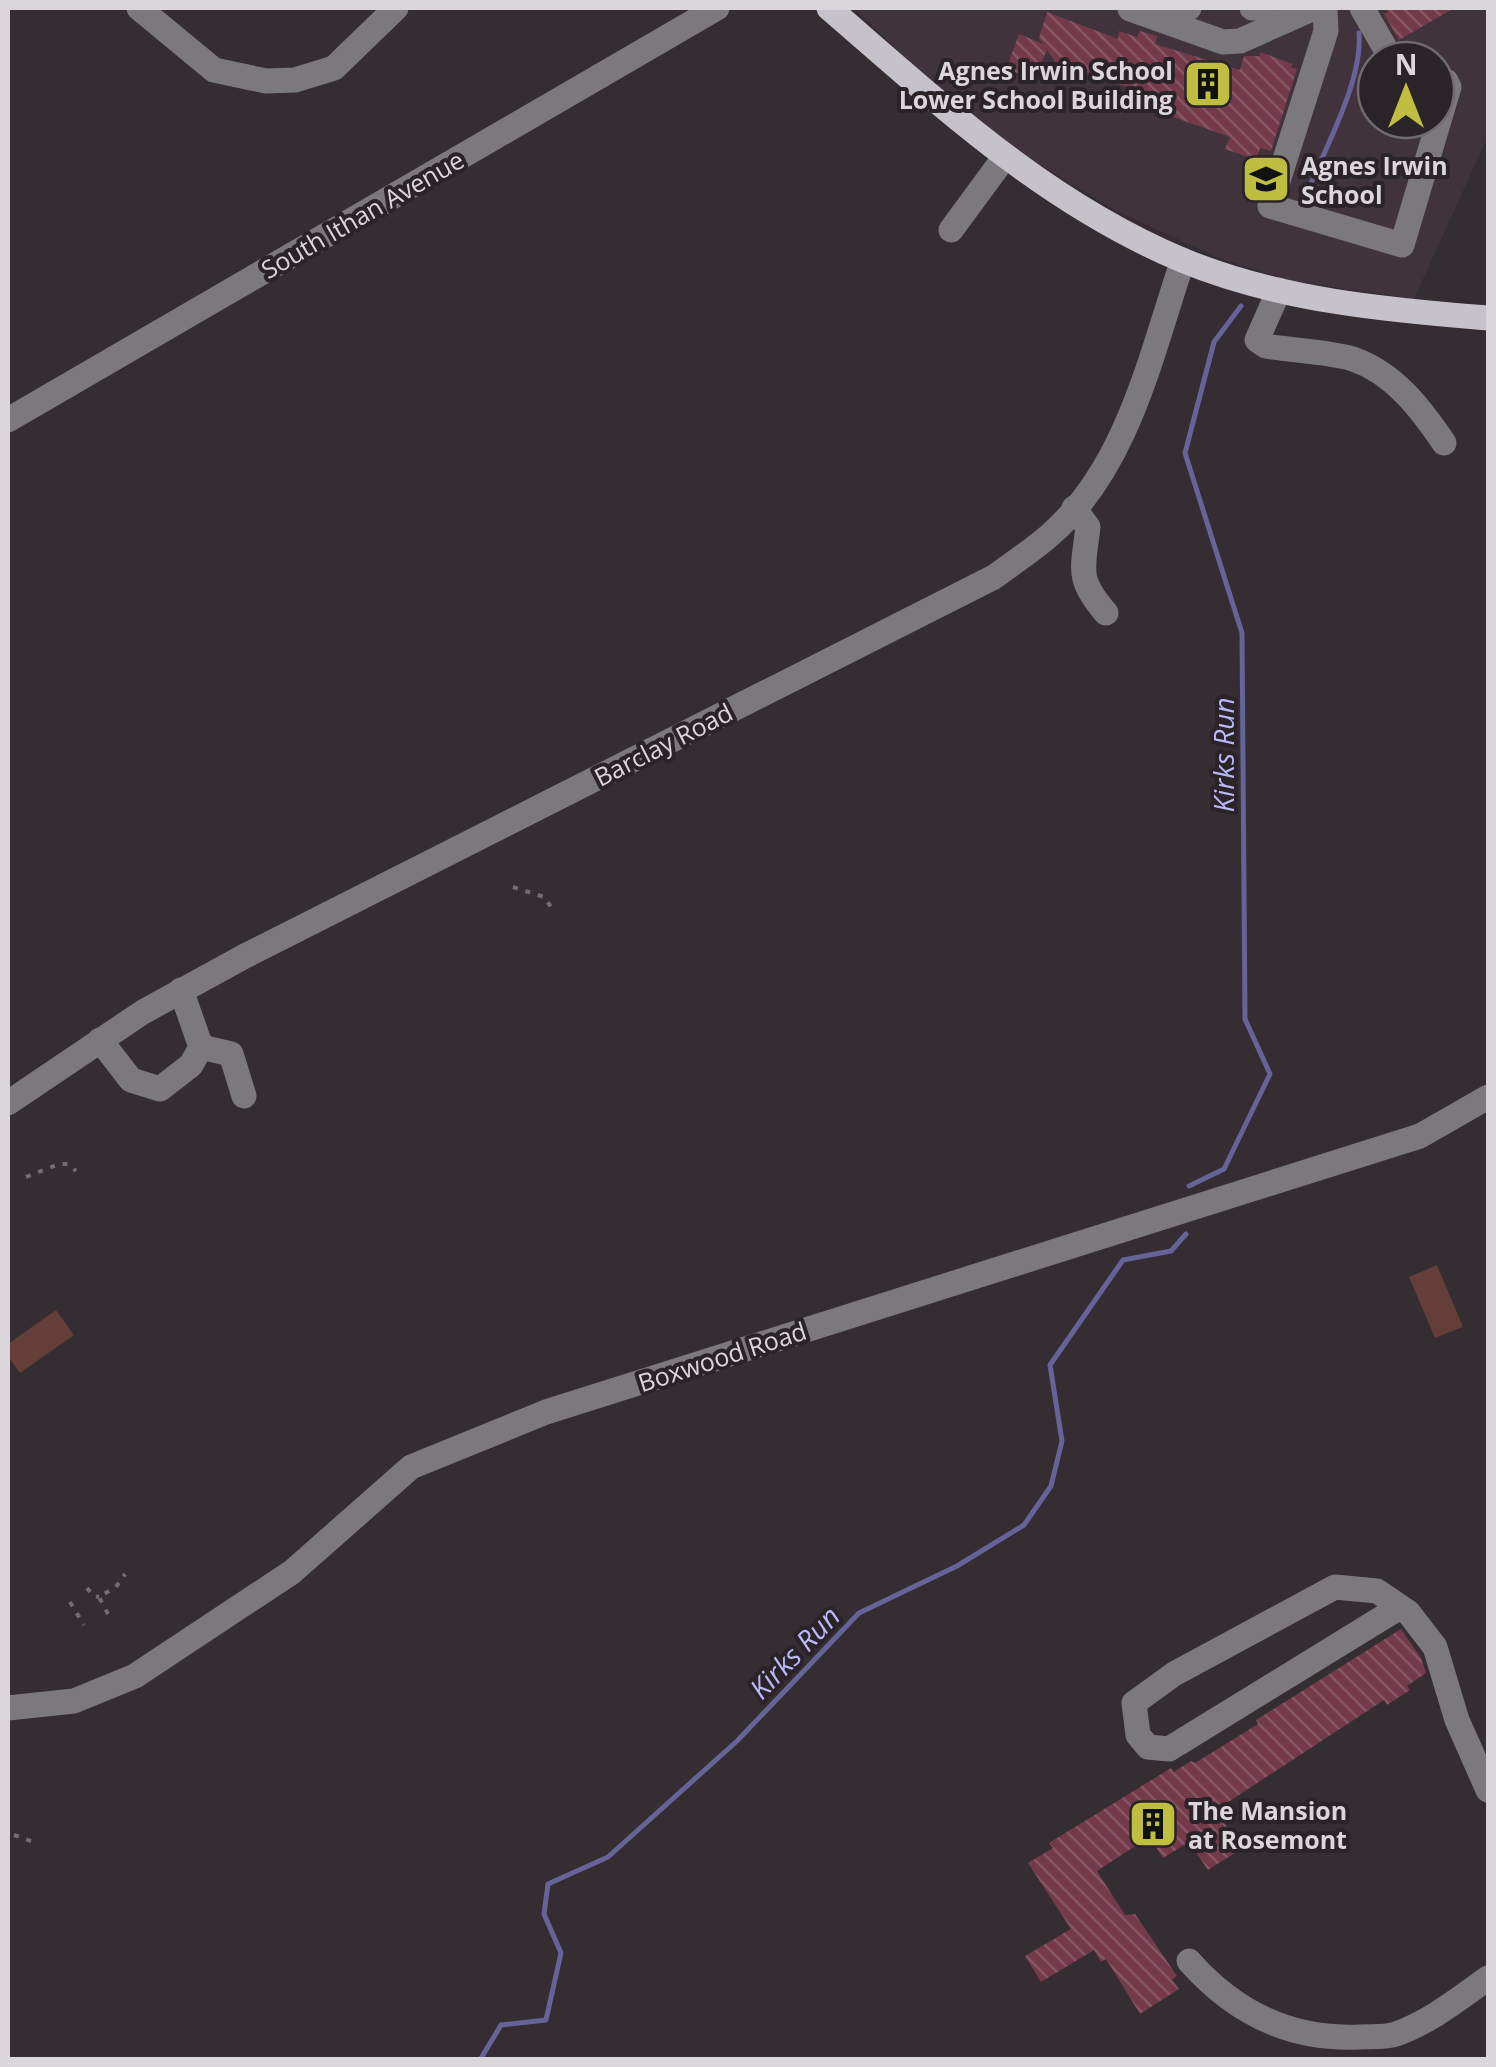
<svg xmlns="http://www.w3.org/2000/svg" width="1496" height="2067" viewBox="0 0 1496 2067" font-family="'Open Sans',sans-serif">
<style>
.built{fill:#40333c;fill-rule:evenodd}
.grass{fill:#643e38}
.lines{fill:none;stroke-linecap:round;stroke-linejoin:round}
.stream{stroke:#656398;stroke-width:5}
.building{fill:url(#building-back-hatch)}
.path{stroke:#736e72;stroke-width:4;stroke-dasharray:5 8;stroke-linecap:butt}
.minor{stroke:#7b797c;stroke-width:25}
.major{stroke:#c6c2c9;stroke-width:25}
.labels{text-anchor:middle;dominant-baseline:central;stroke-width:8;stroke-linejoin:round;paint-order:stroke}
.poi-label{font-size:25px;font-weight:bold;fill:#dad6d9;stroke:#2a2328;text-anchor:start}
.street-label{font-size:25px;fill:#dad6d9;stroke:#2a2328}
.water-label{font-size:28px;font-style:italic;fill:#b9b8f8;stroke:#2a2328}
</style>
<defs>
<pattern id="building-back-hatch" width="6" height="6" patternUnits="userSpaceOnUse" patternTransform="scale(2.5)"><rect width="6" height="6" fill="#743a4a"/><path d="M-1 5l2 2M0 0l6 6M5-1l2 2" fill="none" stroke="#875664"/></pattern>
</defs>
<rect width="100%" height="100%" fill="#342d32"/>
<path class="built" d="M 854,8 L 1488,8 L 1488,136 L 1414,299 L 1293,281 L 1218,258 L 1113,209 L 1016,150 L 941,93 ZM 1376,60 L 1436,60 L 1436,120 L 1376,120 Z"/>
<g class="grass">
<polygon points="1437,1265 1463,1327 1435,1338 1409,1277"/>
<polygon points="56,1310 74,1335 20,1373 8,1356 8,1344"/>
</g>
<g class="lines">
<g class="stream">
<path d="M 1306,195 C 1324,150 1363,81 1359,33"/>
<polyline points="1189,1186 1224,1169 1270,1074 1245,1019 1242,633 1185,453 1214,342 1241,306"/>
<polyline points="480,2060 501,2025 546,2020 561,1953 544,1914 548,1884 608,1857 737,1741 859,1613 957,1566 1024,1525 1051,1486 1062,1441 1050,1365 1123,1260 1171,1251 1186,1234"/>
</g>
</g>
<g class="building">
<polygon points="1385,8 1454,8 1399,40 1384,14 1388,12"/>
<polygon points="1047,12 1118,39 1119,31 1137,37 1140,31 1157,36 1155,44 1240,70 1244,56 1260,56 1260,52 1293,64 1291,67 1297,69 1271,151 1260,148 1256,160 1225,149 1230,137 1124,100 1130,88 1087,73 1075,77 1064,74 1047,50 1034,79 1006,69 1019,34 1043,44 1039,38"/>
<polygon points="1401,1629 1421,1658 1426,1673 1407,1686 1410,1690 1387,1705 1384,1700 1216,1810 1241,1849 1208,1870 1189,1842 1163,1858 1149,1837 1097,1871 1125,1915 1135,1914 1177,1976 1172,1980 1179,1989 1140,2014 1106,1959 1101,1962 1094,1950 1041,1982 1025,1956 1071,1929 1028,1863 1053,1848 1049,1843 1171,1768 1174,1772 1191,1761 1195,1763 1258,1724 1256,1720"/>
</g>
<g class="lines">
<g class="path">
<polyline points="513,887 544,897 551,907"/>
<polyline points="26,1177 59,1164 68,1164 76,1171"/>
<polyline points="87,1588 93,1596 99,1597"/>
<polyline points="70,1602 84,1625"/>
<polyline points="108,1614 99,1597 116,1587 125,1574"/>
<polyline points="14,1835 36,1843"/>
</g>
<g class="minor">
<polyline points="139,8 214,70 266,81 295,80 334,68 396,8"/>
<polyline points="1252,8 1302,8"/>
<polyline points="1325,8 1326,31 1270,206 1402,245 1449,87 1446,81 1436,77"/>
<polyline points="1362,8 1392,60"/>
<polyline points="1130,9 1223,42 1240,41 1314,8"/>
<polyline points="1148,9 1189,8"/>
<polyline points="951,230 1004,158"/>
<path d="M 1279,290 L 1257,340 L 1266,346 C 1294,351 1326,351 1353,359 C 1394,373 1421,409 1444,443"/>
<polyline points="8,420 717,8"/>
<path d="M 1074,508 L 1088,527 C 1083,570 1076,578 1106,613"/>
<polyline points="100,1040 131,1080 160,1089 191,1065 201,1047 181,990"/>
<polyline points="201,1047 231,1054 244,1096"/>
<path d="M 8,1103 L 143,1012 L 245,956 L 994,577 C 1013,563 1033,550 1050,535 C 1128,467 1151,354 1183,260"/>
<polyline points="1400,1607 1169,1749 1148,1747 1138,1735 1134,1703 1174,1674 1335,1587 1377,1591 1408,1612 1435,1647 1457,1720 1488,1790"/>
<polyline points="8,1708 74,1701 135,1676 292,1572 411,1467 546,1412 1420,1136 1488,1097"/>
<path d="M 1189,1961 C 1234,2012 1289,2040 1358,2037 C 1370,2036 1385,2038 1396,2034 C 1430,2022 1460,1998 1488,1978"/>
</g>
<path class="major" d="M 829,8 C 939,103 1044,202 1182,260 C 1278,300 1386,310 1488,318"/>
</g>
<defs>
<g id="building-square" transform="scale(2.5)"><rect x="-9" y="-9" width="18" height="18" rx="4" fill="#c0be40" stroke="#2a2328"/><path d="M-4-6H4V6H1V3H-1V6H-4ZM-2.5-4.3h1.7v1.8h-1.7ZM.8-4.3h1.7v1.8H.8ZM-2.5-1h1.7V.8h-1.7ZM.8-1h1.7V.8H.8Z" fill="#111"/></g>
<g id="school-square" transform="scale(2.5)"><rect x="-9" y="-9" width="18" height="18" rx="4" fill="#c0be40" stroke="#2a2328"/><path d="M0-5L7-2L0 1L-7-2ZM-4 1L0 2.5L4 1V4Q0 6-4 4Z" fill="#111"/></g>
</defs>
<g fill-rule="evenodd">
<use href="#building-square" x="1208" y="84"/>
<use href="#school-square" x="1266" y="179"/>
<use href="#building-square" x="1153" y="1824"/>
</g>
<g class="labels">
<g class="poi-label">
<text x="1173" y="70" text-anchor="end">Agnes Irwin School<tspan x="1173" dy="29">Lower School Building</tspan></text>
<text x="1301" y="165">Agnes Irwin<tspan x="1301" dy="29">School</tspan></text>
<text x="1188" y="1810">The Mansion<tspan x="1188" dy="29">at Rosemont</tspan></text>
</g>
<g class="street-label">
<text transform="translate(362 214) rotate(-30)">South Ithan Avenue</text>
<text transform="translate(663 744) rotate(-27)">Barclay Road</text>
<text transform="translate(722 1356) rotate(-18)">Boxwood Road</text>
</g>
<g class="water-label">
<text transform="translate(1223 755) rotate(-90)">Kirks Run</text>
<text transform="translate(794 1652) rotate(-46)">Kirks Run</text>
</g>
</g>
<rect width="1496" height="2067" fill="none" stroke="#dad6d9" stroke-width="20"/>
<g transform="translate(1406 90)"><circle r="48" fill="#2a2328" stroke="#706b6f" stroke-width="2.5"/>
<path d="M0-8L18 38L0 25L-18 38Z" fill="#c0be40"/>
<text y="-15" font-size="28" font-weight="bold" text-anchor="middle" fill="#dad6d9">N</text>
</g>
</svg>
